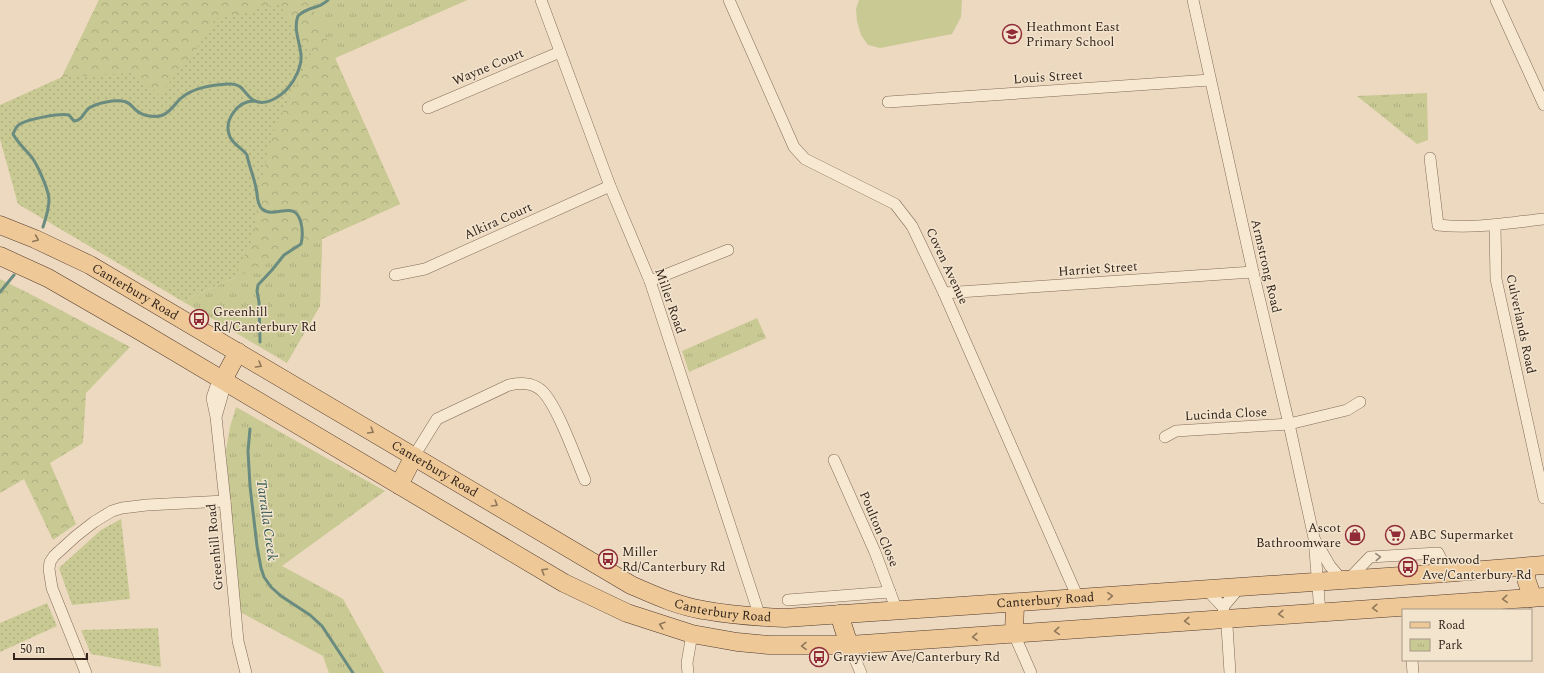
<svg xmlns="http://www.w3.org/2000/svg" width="1544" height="673" viewBox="0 0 1544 673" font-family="Spectral,serif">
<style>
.grass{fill:url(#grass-dots)}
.forest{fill:url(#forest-crowns)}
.park{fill:url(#park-tufts)}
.pitch{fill:#c9c994}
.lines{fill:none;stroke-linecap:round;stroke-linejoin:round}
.stream{stroke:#6a8b7f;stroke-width:3}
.minor-casing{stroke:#836a58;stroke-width:12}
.primary-casing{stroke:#51392d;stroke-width:19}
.minor{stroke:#f7e8d1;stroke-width:11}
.primary{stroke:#eec997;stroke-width:18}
.oneway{stroke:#90775a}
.oneway2{stroke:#958676}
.labels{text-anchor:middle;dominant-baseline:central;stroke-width:3;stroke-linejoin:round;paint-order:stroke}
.poi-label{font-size:13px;fill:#33251c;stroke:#f3e4ce;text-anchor:start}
.street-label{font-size:13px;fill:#33251c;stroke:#f3e4ce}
.water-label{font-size:14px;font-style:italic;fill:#2c534c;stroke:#f3e4ce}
</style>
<defs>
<pattern id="grass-dots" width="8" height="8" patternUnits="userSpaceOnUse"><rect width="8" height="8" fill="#c9c994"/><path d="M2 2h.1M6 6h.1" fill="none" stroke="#adac7f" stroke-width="1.8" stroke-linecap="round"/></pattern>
<pattern id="forest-crowns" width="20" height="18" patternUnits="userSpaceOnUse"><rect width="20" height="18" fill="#c9c994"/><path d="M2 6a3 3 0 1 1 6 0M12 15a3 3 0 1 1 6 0" fill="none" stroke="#adac7f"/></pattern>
<pattern id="park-tufts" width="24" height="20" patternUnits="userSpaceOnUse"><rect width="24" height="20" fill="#c9c994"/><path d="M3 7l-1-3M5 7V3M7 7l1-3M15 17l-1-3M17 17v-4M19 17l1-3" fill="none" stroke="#adac7f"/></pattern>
</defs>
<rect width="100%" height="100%" fill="#ecd9bf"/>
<g class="grass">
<polygon points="99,0 309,0 400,204 182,301 18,204 0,139 0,105 62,77"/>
<polygon points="121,519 130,599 72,605 59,568 101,530"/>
<polygon points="47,603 57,626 0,652 0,623"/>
<polygon points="158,628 161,667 91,654 81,630"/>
</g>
<g class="forest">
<polygon points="99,0 467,0 335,58 400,204 322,239 320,306 268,312 224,301 254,235 261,182 273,132 311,55 279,4 215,19 192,56 159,95 135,73 62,77"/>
<polygon points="0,279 38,298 130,347 86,393 83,443 50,463 76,524 53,540 24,479 0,493"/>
</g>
<g class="park">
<polygon points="309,0 467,0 335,58"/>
<polygon points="1427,93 1428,140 1417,144 1357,96"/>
<polygon points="322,239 320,306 287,363 182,301"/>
<polygon points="757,318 766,338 689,372 682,351"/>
<polygon points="236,407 385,491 282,566 343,599 384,673 329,673 323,656 240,612 233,546 226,450 230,427"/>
</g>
<polygon class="pitch" points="859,0 962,0 961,17 952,34 880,48 868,45 861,35 857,21 856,9"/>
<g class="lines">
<g class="stream">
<path d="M 254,101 C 237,101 223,121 230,137 C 234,145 242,148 247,155 C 249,166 254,177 256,188 C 258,195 256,203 262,209 C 275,220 295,198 301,223 C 303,231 303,236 301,244 L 284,255 L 272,270 L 258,285 L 257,291 L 259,302 L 260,342"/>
<path d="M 43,227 C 52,200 51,196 39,170 C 36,164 34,159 29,154 C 23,147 18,143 13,134 C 15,130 16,126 20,124 C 28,119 60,113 69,115 L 74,121 C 82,121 83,113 89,108 C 97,103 113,100 122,101 C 130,102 131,106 137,111 C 143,116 155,118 163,115 C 170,112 175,104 180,99 C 193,87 213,85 229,84 C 243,83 244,94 253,100 C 265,107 280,97 288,88 C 295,80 302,66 301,55 C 300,42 293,29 298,16 C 310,5 318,10 328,0"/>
<polyline points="0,292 14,275"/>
<polyline points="250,429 248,451 250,486 257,546 261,568 264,577 271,587 281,596 310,615 322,626 353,673"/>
</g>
<g class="minor-casing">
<g id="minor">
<polyline points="541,0 610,186 650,281 760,617"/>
<polyline points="729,0 794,147 805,159 895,204 912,226 944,293 1078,598"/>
<polyline points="1193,0 1253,272 1289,424 1314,538 1320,612"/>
<polyline points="1496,0 1544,105"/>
<polyline points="888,102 1210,80"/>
<polyline points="428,108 560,52"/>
<path d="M 1430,158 L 1438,225 C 1473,229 1509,223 1544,219"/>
<polyline points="1495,225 1496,279 1544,498"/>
<polyline points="395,275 425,269 610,186"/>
<polyline points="650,281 728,250"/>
<polyline points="944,293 1253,272"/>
<polyline points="216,417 224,389 223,380 216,386 212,398 216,417 225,501 238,641 246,673"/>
<polyline points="1165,437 1176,431 1289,424 1347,410 1360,402"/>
<path d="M 414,456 L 437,419 L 509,385 C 520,383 531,382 541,390 C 557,404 576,459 585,480"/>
<polyline points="834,460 875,552 897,611"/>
<polyline points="1315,540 1330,566 1342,580"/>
<polyline points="1349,579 1370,557 1438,553 1444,565 1445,573"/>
<polyline points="1206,589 1223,607 1227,626 1230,673"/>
<polyline points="788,600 890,592"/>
<polyline points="1223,607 1240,587"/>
<polyline points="1014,634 1031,673"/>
<polyline points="849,645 861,673"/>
<polyline points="1412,660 1413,673"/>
<polyline points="86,673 52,588 49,569 50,562 54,556 76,536 94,522 112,511 122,508 147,505 225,501"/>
<polyline points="688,673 687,663 692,634"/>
</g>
</g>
<g class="primary-casing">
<g id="primary">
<path id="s1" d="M 0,225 L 35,239 L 90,265 L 631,585 C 654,595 678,606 703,610 C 730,615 758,617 785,618 L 1445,573 L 1544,565"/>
<polyline points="0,256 48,278 140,331 564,583 627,613 692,634 737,642 769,645 849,645 1544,597"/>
<polyline points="223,380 238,352"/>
<polyline points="399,485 414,456"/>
<polyline points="1525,567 1527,582 1530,590 1530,598"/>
<polyline points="839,614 849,645"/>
<polyline points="1014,634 1015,603"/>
</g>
</g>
<use href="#minor" class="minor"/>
<use href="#primary" class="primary"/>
</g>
<defs><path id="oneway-chevron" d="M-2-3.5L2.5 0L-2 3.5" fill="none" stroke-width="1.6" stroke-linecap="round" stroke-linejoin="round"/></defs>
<g class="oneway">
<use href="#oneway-chevron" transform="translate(36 239) rotate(23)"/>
<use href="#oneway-chevron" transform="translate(259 365) rotate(30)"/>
<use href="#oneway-chevron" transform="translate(371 431) rotate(31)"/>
<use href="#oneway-chevron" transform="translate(495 504) rotate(31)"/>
<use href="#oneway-chevron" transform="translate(544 571) rotate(-149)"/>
<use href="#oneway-chevron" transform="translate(1110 596) rotate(-4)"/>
<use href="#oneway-chevron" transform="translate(1505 599) rotate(176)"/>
<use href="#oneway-chevron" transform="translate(1375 608) rotate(177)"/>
<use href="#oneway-chevron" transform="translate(1281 614) rotate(176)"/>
<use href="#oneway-chevron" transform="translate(1187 621) rotate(176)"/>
<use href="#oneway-chevron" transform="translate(662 625) rotate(-162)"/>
<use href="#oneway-chevron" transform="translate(1057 631) rotate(176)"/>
<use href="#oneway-chevron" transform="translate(975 637) rotate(176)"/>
<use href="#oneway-chevron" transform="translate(804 646) rotate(179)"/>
</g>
<use class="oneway2" href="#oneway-chevron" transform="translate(1378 557) rotate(-3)"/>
<defs>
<g id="school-ring" transform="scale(1)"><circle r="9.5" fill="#f3e4ce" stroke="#902b37" stroke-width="1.5"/><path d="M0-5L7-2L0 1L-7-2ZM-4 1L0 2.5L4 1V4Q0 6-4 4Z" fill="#902b37"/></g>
<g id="bus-ring" transform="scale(1)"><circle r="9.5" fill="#f3e4ce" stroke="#902b37" stroke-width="1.5"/><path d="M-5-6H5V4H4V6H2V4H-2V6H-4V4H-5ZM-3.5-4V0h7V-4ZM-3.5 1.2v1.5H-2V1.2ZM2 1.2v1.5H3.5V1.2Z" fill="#902b37"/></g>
<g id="shop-ring" transform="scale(1)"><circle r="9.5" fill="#f3e4ce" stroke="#902b37" stroke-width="1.5"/><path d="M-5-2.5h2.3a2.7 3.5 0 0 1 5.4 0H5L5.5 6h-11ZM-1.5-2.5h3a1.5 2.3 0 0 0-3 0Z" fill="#902b37"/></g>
<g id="supermarket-ring" transform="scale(1)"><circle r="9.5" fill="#f3e4ce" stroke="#902b37" stroke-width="1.5"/><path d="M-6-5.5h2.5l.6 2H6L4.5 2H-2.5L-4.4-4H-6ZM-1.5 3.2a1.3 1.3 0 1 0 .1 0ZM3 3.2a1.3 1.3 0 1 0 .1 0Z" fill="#902b37"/></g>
</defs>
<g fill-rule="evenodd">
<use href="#school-ring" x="1012" y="34"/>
<use href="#bus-ring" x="199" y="319"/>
<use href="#shop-ring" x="1355" y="535"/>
<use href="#supermarket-ring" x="1395" y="535"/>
<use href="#bus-ring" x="608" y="559"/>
<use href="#bus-ring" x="1408" y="567"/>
<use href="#bus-ring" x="819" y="657"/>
</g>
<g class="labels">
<g class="poi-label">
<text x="1026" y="27">Heathmont East<tspan x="1026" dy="15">Primary School</tspan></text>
<text x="213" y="312">Greenhill<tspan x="213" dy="15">Rd/Canterbury Rd</tspan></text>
<text x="1341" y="528" text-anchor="end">Ascot<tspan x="1341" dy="15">Bathroomware</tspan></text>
<text x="1409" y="535">ABC Supermarket</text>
<text x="622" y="552">Miller<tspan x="622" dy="15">Rd/Canterbury Rd</tspan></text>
<text x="1422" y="560">Fernwood<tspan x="1422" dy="15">Ave/Canterbury Rd</tspan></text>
<text x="833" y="657">Grayview Ave/Canterbury Rd</text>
</g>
<g class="street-label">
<text transform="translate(488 67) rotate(-23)">Wayne Court</text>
<text transform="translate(1048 77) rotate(-4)">Louis Street</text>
<text transform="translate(498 221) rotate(-24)">Alkira Court</text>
<text transform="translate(947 266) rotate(65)">Coven Avenue</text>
<text transform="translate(1266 266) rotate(77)">Armstrong Road</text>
<text transform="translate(1098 269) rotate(-4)">Harriet Street</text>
<text stroke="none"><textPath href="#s1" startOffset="151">Canterbury Road</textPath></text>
<text transform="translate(670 301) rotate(71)">Miller Road</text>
<text transform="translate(1521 324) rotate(78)">Culverlands Road</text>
<text transform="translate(1226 414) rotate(-3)">Lucinda Close</text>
<text stroke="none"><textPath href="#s1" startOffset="499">Canterbury Road</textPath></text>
<text transform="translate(879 529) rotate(67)">Poulton Close</text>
<text transform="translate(215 547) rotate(-95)">Greenhill Road</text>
<text stroke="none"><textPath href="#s1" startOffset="1147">Canterbury Road</textPath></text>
<text stroke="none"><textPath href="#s1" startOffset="823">Canterbury Road</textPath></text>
</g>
<g class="water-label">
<text transform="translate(267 520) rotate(82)">Tarralla Creek</text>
</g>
</g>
<rect x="1402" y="609" width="130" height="52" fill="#f3e4ce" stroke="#a69887"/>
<rect x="1410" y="622" width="20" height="6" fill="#eec997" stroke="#a69887"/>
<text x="1438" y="629" font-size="12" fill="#33251c">Road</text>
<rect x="1410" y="639" width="20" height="12" fill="url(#park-tufts)" stroke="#a69887"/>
<text x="1438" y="649" font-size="12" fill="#33251c">Park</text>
<path d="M14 653v6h73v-6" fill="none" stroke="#33251c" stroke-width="2"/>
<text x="20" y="653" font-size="12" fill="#33251c" stroke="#f3e4ce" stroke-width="3" paint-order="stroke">50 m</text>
</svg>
